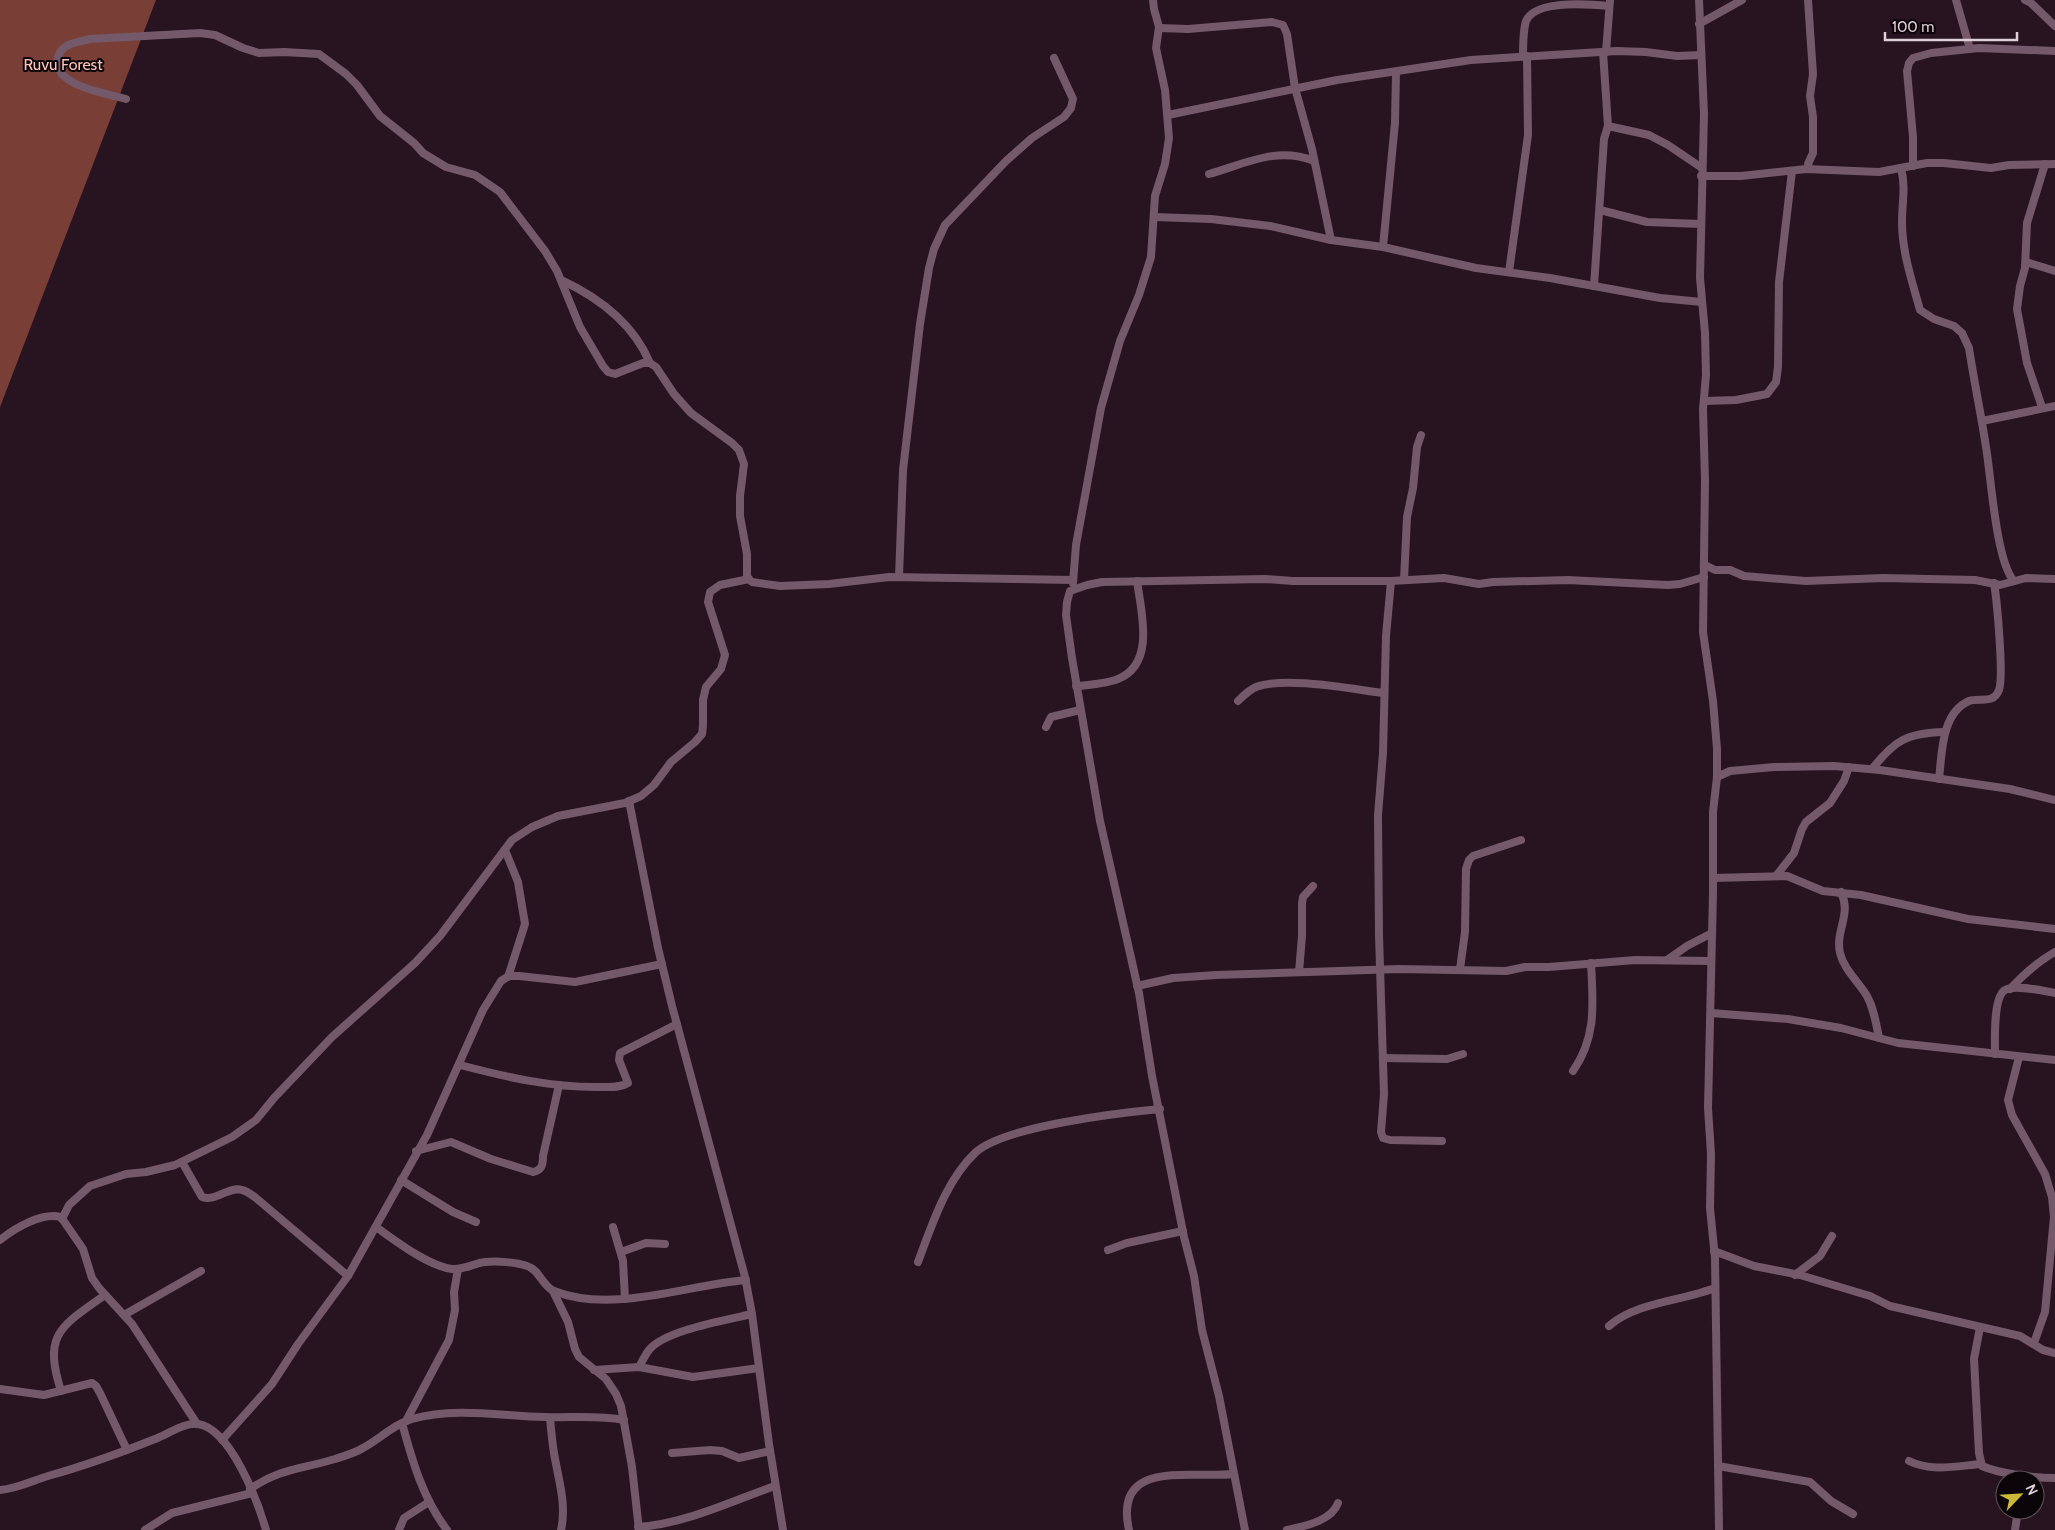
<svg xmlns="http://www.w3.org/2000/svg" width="2055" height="1530" viewBox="0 0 2055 1530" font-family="Cabin,sans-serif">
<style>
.forest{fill:#793e35}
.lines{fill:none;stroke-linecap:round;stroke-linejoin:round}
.street{stroke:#735969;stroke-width:8}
.labels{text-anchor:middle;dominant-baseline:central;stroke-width:4;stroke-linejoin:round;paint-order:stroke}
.park-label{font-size:16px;fill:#fcc2b8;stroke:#0b0408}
</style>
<rect width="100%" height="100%" fill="#281321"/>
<polygon class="forest" points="0,0 156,0 0,407"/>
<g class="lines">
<g class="street">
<polyline points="1699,0 1704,114 1700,278 1705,333 1706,375 1703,409 1705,481 1703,632 1713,701 1717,749 1717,777 1713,812 1713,893 1708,1108 1711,1154 1710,1208 1715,1258 1719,1530"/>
<polyline points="1808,0 1813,74 1810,96 1813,117 1813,153 1808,164 1809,169"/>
<polyline points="1956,0 1970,49"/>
<polyline points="2025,0 2031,3 2055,26"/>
<polyline points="1699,24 1742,0"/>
<polyline points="1159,28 1188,29 1272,22 1283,25 1287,34 1295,88 1312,149 1331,240"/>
<polyline points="1603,52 1608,126 1649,135 1668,145 1702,168"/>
<polyline points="1606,52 1610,0"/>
<path d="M 1523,56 C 1523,45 1523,31 1526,21 C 1535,0 1588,4 1609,6"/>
<path d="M 126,99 C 106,93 51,86 58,57 C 62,43 78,42 90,39 L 200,33 L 215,35 L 243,48 L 259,53 L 284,52 L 319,54 L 346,74 L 357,85 L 380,116 L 414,143 L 423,153 L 446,167 L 475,175 L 500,192 L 545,251 L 557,271 L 580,327 L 603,366 L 608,372 L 615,374 L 643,363 L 650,363 L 656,367 L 674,394 L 691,413 L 732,443 L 739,450 L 744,464 L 740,496 L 740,516 L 747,554 L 747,578 L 752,582 L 780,586 L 829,584 L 889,577 L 1073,580"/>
<polyline points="1168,115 1337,80 1471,60 1617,51 1646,52 1677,56 1701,55"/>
<polyline points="1913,166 1913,137 1907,71 1909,63 1913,58 1931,53 1979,48 2055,51"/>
<path d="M 1901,168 C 1906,188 1902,202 1902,222 C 1902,252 1912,281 1920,310 L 1934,319 L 1954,326 L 1962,333 L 1969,348 C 1974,381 1981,414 1986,447 C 1991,476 1996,562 2014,581"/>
<path d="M 1209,174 C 1245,164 1276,146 1314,161"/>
<polyline points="1701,176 1741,176 1806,169 1879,172 1927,163 1944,163 1991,168 2009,165 2055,164"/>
<polyline points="1600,210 1647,222 1701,224"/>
<polyline points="1154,217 1211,219 1270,226 1331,240 1383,247 1476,268 1550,278 1660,298 1702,302"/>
<polyline points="1383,247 1395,123 1396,72"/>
<polyline points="2026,262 2055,271"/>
<polyline points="1509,272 1528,135 1527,56"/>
<path d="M 561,280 C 600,298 633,323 650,363"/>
<polyline points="1594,286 1604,139 1608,126"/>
<polyline points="1704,401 1736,400 1767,394 1776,382 1778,367 1779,282 1792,171"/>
<polyline points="2042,407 2027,363 2017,309 2020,286 2025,268 2027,223 2045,164"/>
<polyline points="1982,421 2055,406"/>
<polyline points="1705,565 1715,570 1730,570 1744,576 1806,581 1883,578 1975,580 2000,585 2026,578 2055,579"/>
<polyline points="899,577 903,470 920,324 929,268 934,249 945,225 1006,161 1032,138 1064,117 1071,108 1073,99 1054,58"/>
<polyline points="1404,580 1407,517 1413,488 1417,447 1421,435"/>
<polyline points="1391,581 1386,636 1383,753 1378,815 1379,935 1384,1094 1381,1132 1383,1138 1390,1140 1442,1141"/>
<polyline points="1073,583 1076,545 1101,408 1120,341 1139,295 1151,257 1155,196 1165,164 1169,138 1165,90 1156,48 1159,27 1154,9 1153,0"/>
<path d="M 1076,686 C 1090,685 1105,684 1118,679 C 1156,664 1141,611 1137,581"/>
<path d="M 1238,701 C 1243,696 1249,690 1256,687 C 1285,676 1351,689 1383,693"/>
<polyline points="1046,727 1051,717 1080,710"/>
<path d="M 1872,769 C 1895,740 1907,733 1944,732"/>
<polyline points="1717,777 1730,771 1774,767 1834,766 1880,770 2010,789 2055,800"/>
<path d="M 1939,779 C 1942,754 1941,713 1969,701 C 1980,697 1993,705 1999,690 C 2004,677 1997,601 1994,583"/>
<polyline points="629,801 658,948 672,1006 745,1277 752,1314 769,1444 783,1530"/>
<polyline points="505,850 518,882 525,924 508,977"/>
<polyline points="1776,876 1794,853 1802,829 1806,822 1830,803 1844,781 1849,767"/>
<polyline points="1713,878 1787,876 1823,891 1861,895 1968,919 2055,929"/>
<path d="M 1841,892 C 1852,915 1835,930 1840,953 C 1844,970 1859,982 1867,996 C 1874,1009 1876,1023 1879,1038"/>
<polyline points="1667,960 1687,946 1712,933"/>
<polyline points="1460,969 1465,932 1466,869 1469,860 1473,856 1521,840"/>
<polyline points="1299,972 1302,936 1302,903 1303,897 1313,886"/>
<polyline points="1137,986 1173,978 1216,975 1399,969 1506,971 1525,967 1549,967 1635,960 1711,961"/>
<path d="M 2010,989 C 2024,974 2037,962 2055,952"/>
<polyline points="1711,1013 1788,1019 1841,1028 1898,1043 2055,1060"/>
<path d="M 1995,1054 C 1995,1040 1993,997 2005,990 C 2014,984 2044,991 2055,993"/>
<polyline points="2019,1057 2008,1100 2012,1115 2045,1174 2052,1197 2054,1217 2045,1312 2034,1343"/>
<polyline points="1383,1058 1447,1059 1463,1054"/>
<path d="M 460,1065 C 506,1077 553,1088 601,1087 C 610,1087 620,1088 628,1083 L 619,1060 L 620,1053 L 677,1024"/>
<path d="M 1573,1071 C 1597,1037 1593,1003 1591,963"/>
<path d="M 416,1151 L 451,1142 L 491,1159 L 533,1172 C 542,1170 543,1165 543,1156 L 559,1085"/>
<path d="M 182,1162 L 202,1197 C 216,1202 228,1186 242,1190 C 247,1191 252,1195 256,1198 L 348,1276"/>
<polyline points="401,1180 453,1212 476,1222"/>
<polyline points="62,1219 69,1205 90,1186 126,1174 146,1172 175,1165 232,1137 256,1120 274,1098 332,1037 415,963 440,936 512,840 532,827 558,816 625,803 641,796 654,785 671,762 695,742 702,734 703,726 703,700 706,687 721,669 725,655 708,602 710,592 720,585 749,579"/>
<path d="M 376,1227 C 396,1241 428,1266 452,1269 C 465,1270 474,1263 485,1262 C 497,1261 516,1262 527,1266 C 540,1270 542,1286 554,1291 C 612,1314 686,1285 746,1280"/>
<polyline points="613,1227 623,1261 625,1299"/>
<path d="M 0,1240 C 15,1228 42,1212 61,1217 L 83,1249 L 92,1278 L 99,1288 L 132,1324 L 197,1424"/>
<polyline points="1108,1250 1127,1243 1183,1231"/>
<polyline points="1714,1251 1754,1266 1800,1275 1870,1296 1890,1306 2020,1336 2043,1350 2055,1353"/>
<polyline points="621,1252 646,1243 665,1244"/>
<path d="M 918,1262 C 932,1225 946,1180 976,1152 C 1006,1126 1118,1113 1160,1109"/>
<polyline points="1795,1275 1820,1256 1832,1236"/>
<polyline points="553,1291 568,1322 575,1349 579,1357 606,1379 616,1394 621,1406 632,1467 639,1530"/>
<polyline points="124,1315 201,1271"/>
<path d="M 1609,1326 C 1636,1302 1682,1301 1715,1288"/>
<path d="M 1980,1327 L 1974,1359 L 1979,1453 L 1982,1466 C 2000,1474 2035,1478 2055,1478"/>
<path d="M 639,1367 C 642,1362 645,1355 649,1350 C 665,1330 727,1320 752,1314"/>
<polyline points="594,1370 639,1367 693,1377 759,1368"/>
<polyline points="0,1389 44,1395 92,1383 96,1386 100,1393 127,1450"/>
<path d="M 61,1391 C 43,1334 60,1327 105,1295"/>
<path d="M 550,1418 C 551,1429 552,1441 554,1453 C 558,1478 567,1504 561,1530"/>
<polyline points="406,1421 449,1340 455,1310 454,1292 458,1269"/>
<path d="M 402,1423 C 412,1460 423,1499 447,1530"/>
<polyline points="222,1440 272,1384 298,1344 348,1276 427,1135 483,1010 501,981 509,976 519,976 575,982 662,964"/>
<polyline points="672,1453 710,1450 722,1451 739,1458 770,1451"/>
<path d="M 1909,1461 C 1931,1472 1957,1466 1981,1464"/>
<polyline points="1718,1466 1810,1482 1831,1501 1853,1514"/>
<path d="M 250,1489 C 281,1468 302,1469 335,1459 C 344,1456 355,1453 363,1448 C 380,1439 394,1424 412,1419 C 456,1407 500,1416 545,1417 C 571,1418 598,1415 624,1420"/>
<path d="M 0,1490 C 16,1489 32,1481 48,1476 C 84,1466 120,1453 155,1439 C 168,1434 185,1422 198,1424 C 231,1429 258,1502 266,1530"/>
<path d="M 638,1527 C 685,1524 731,1501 775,1486"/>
<polyline points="145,1530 172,1513 252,1493"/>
<polyline points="399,1530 404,1518 429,1502"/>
<path d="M 1129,1530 C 1113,1458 1190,1479 1233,1474"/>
<polyline points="1245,1530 1219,1396 1202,1330 1194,1276 1184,1237 1152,1076 1139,993 1100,821 1072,658 1066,615 1067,602 1070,591 1087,585 1102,582 1265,579 1293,581 1391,581 1444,578 1479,584 1493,582 1568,580 1668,585 1680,584 1704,577"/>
<path d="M 1287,1530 C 1304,1526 1332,1521 1338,1503"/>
<polyline points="2015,1530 2018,1510"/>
</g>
</g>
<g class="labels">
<g class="park-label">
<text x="63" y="64">Ruvu Forest</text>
</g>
</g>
<g transform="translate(2020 1495) rotate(65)"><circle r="24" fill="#0b0408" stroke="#60555b"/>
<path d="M0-4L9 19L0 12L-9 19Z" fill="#ccb938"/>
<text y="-8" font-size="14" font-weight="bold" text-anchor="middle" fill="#dfcfd8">N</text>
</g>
<path d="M1885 32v8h132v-8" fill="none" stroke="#dfcfd8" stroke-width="2.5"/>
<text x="1892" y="32" font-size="15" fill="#dfcfd8" stroke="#0b0408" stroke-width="4" paint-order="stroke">100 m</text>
</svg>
